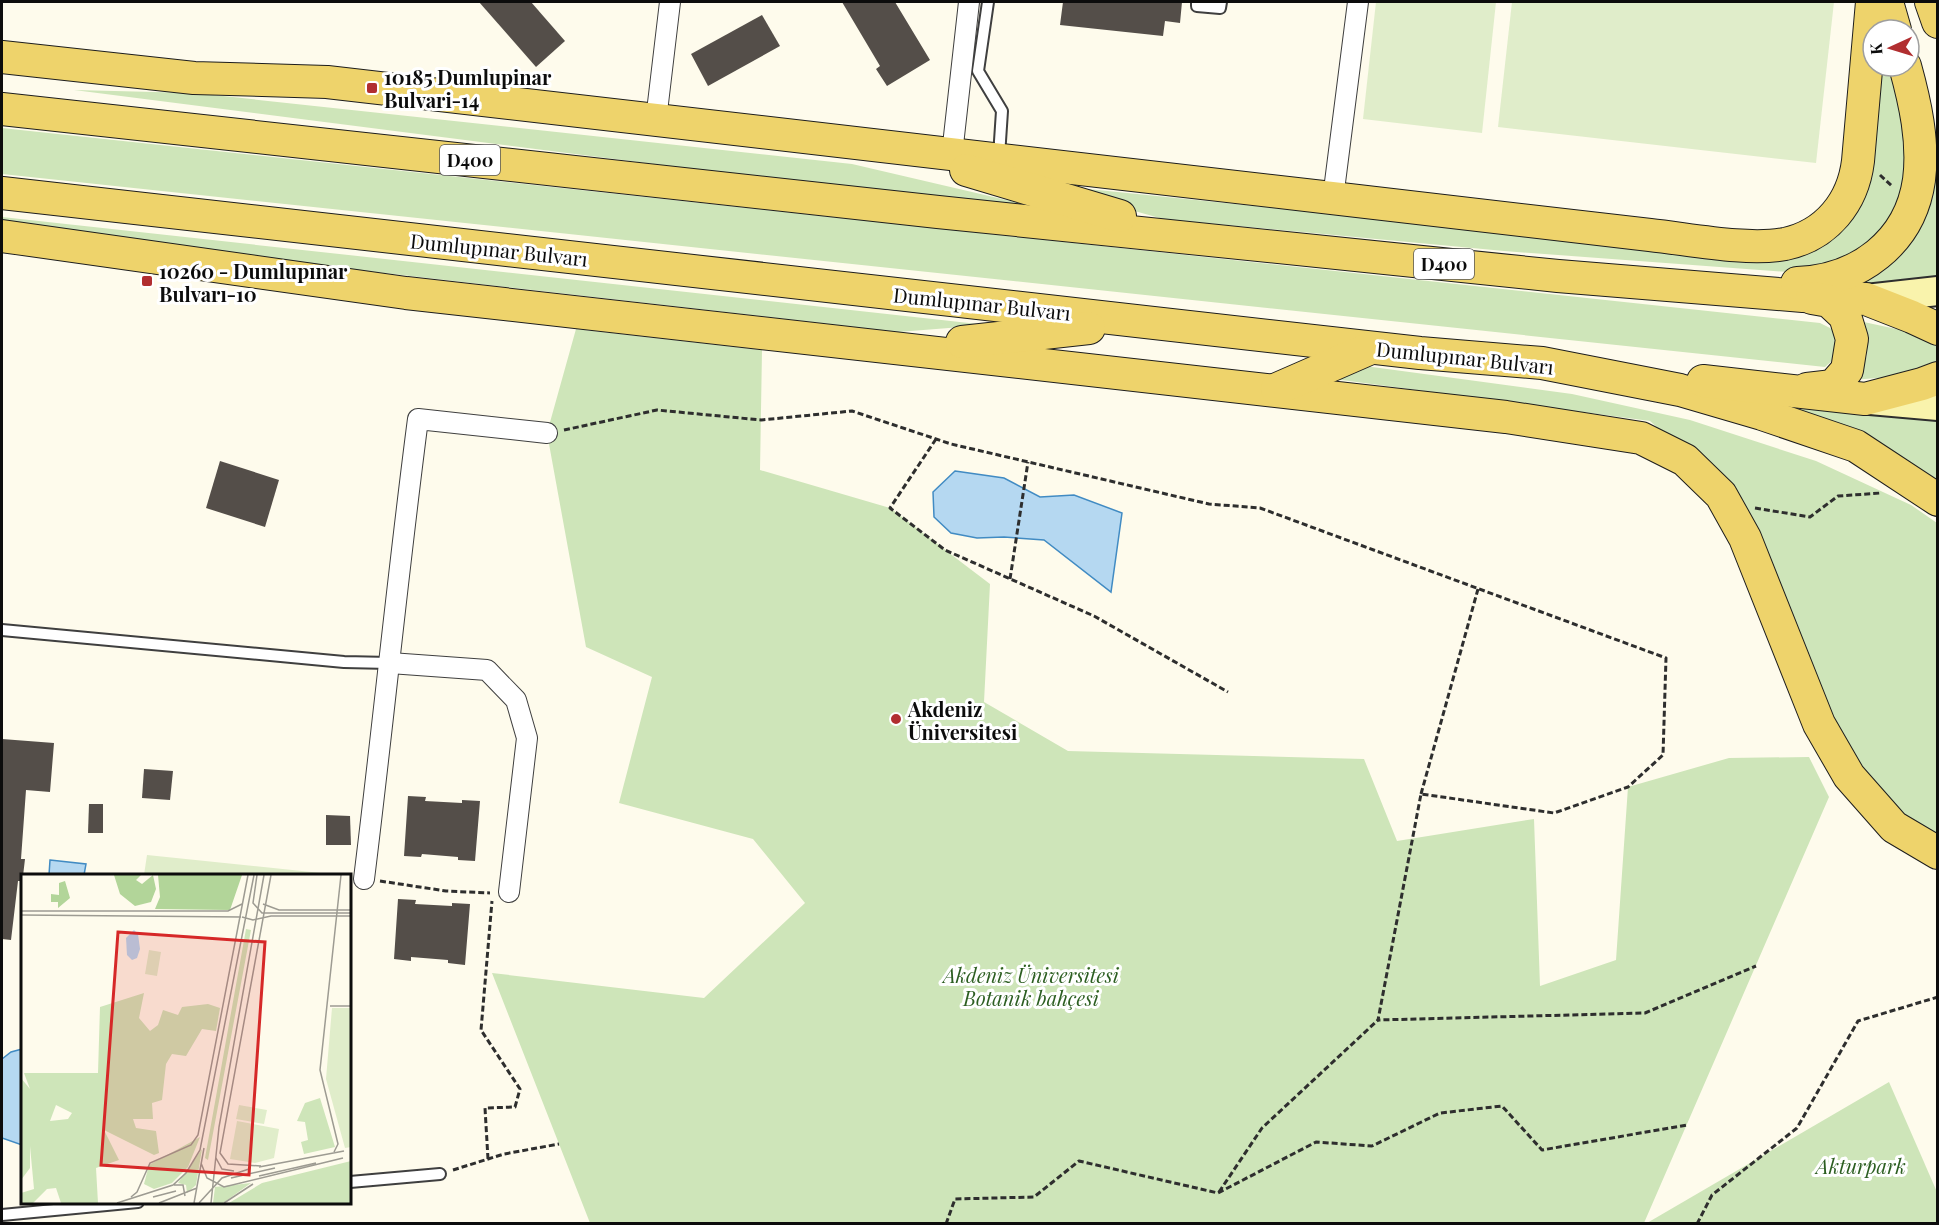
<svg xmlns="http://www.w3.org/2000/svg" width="1939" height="1225" viewBox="0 0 1939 1225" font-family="'Playfair Display',serif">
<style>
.green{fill:#cee5b9}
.pitch{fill:#e0edca}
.water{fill:#b5d8f1;stroke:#418bc3;stroke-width:1.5}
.building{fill:#544e49}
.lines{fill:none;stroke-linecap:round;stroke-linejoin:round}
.service-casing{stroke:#3f3f3f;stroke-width:14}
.minor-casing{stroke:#3f3f3f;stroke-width:22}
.secondary-casing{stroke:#2e2e2e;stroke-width:32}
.primary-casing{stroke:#1d1d1d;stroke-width:34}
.path{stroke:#2e2e2e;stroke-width:3;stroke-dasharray:6 3;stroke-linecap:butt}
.service{stroke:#fff;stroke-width:10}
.minor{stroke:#fff;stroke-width:20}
.secondary{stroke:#f9f3ac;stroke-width:28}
.primary{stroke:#eed36b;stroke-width:32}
.poi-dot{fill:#b12e30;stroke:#fff;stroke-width:2}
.labels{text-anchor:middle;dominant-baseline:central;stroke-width:6;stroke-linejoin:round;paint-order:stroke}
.shield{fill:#fff;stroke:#555;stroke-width:1.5}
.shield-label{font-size:18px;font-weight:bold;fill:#0c0c0c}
.poi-label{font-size:20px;font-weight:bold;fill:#0c0c0c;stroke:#fff;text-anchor:start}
.street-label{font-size:20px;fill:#0c0c0c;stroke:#fff}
.park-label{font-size:20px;font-style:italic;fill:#2c5e21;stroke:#fff}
.inset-road{fill:none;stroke:#9d9b92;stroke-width:1.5}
.view{fill:#d62828;fill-opacity:0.15;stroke:#d62828;stroke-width:3}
.inset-edge{fill:none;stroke:#0c0c0c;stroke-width:3}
</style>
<rect width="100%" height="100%" fill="#fefbec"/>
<g class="green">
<polygon points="1877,66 1892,66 1910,171 1891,222 1863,251 1828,270 1788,272 1504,251 1163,219 1039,184 1757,257 1816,249"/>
<polygon points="74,90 195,93 852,164 1066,214 795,182"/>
<polygon points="2,128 1820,323 1832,329 1836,342 1834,359 1825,367 2,174"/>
<polygon points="1930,165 1937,184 1937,287 1859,293 1842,283"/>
<polygon points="2,217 987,325 898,332 2,229"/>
<path d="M 1859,321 L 1901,330 L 1937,345 L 1937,361 L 1890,377 L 1852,380 C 1872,359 1870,347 1859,321 Z"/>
<polygon points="576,329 762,350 760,470 890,508 990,584 984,702 1068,751 1364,759 1397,841 1534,819 1540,986 1616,960 1628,787 1729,758 1809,757 1829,797 1644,1223 590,1223 492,973 704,998 805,903 753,839 619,803 652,677 586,647 547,433"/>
<polygon points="1365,366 1572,394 1690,420 1816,461 1911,505 1937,523 1937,835 1916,827 1869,783 1830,721 1744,507 1650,421 1334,379"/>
<polygon points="1753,402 1937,418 1937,489"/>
<polygon points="1889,1082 1937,1192 1937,1223 1647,1223"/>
</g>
<g class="pitch">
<polygon points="1376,2 1496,2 1482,133 1363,119"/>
<polygon points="1512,2 1834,2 1816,163 1498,127"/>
<polygon points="147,855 340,875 144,875"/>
</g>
<g class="water">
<polygon points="955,471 1004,478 1040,497 1074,495 1122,513 1111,592 1044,540 1004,537 977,538 951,533 934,517 933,492"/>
<polygon points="50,860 86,864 84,875 49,875"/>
<polygon points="22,1049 22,1145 2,1138 2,1059 11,1052"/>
</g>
<g class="building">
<polygon points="479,2 531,2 565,41 536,67"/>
<polygon points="842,2 895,2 930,60 887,86 876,69 880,66"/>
<polygon points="1063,2 1182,2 1180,23 1165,21 1163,36 1060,25"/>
<polygon points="762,15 780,46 708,86 691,54"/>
<polygon points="220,461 279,480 265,527 206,508"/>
<polygon points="2,739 54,743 50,792 26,790 21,859 25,859 23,876 22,881 18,881 11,940 2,939"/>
<polygon points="144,769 173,771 170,800 142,798"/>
<polygon points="408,796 426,797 425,801 462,803 462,800 480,801 475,861 458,860 458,857 422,854 421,857 404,856"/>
<polygon points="89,804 103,804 103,833 88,833"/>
<polygon points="326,815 350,816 351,845 326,845"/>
<polygon points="398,899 416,900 415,904 452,906 452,903 470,904 465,965 448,963 448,960 411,957 411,961 394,959"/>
</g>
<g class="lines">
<g class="service-casing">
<g id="service">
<polyline points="988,2 978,71 1002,111 999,156"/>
<polyline points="1197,2 1197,6 1220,8 1221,2"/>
<polyline points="2,630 344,662 390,663"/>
<polyline points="350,1182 440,1174"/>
<polyline points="2,1215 138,1202"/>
</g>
</g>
<g class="minor-casing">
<g id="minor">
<polyline points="656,120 670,2"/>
<polyline points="952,154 969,2"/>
<polyline points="1333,198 1358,2"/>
<polyline points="390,663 487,670 516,700 527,738 509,892"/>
<path d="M 364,879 C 383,726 398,572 418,419 L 547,433"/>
</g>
</g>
<g class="secondary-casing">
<g id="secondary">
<polyline points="1866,299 1938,291"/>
<polyline points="1870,400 1938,406"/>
</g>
</g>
<g class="primary-casing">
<g id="primary">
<polyline points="1887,2 1895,30"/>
<polyline points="1931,2 1938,22"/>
<path d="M 2,57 L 194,78 L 327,82 C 667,121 1008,158 1349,200 C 1449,212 1549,224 1650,235 C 1689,239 1746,251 1785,244 C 1827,235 1853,202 1858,161 L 1872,2"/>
<polyline points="2,109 938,212 1558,276 1803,296 1866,299 1912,317 1938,329"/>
<polyline points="966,170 1120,216"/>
<polyline points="2,193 1420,353 1542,363 1680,390 1762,414 1856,446 1938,500"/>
<polyline points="2,236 406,293 1506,417 1641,438 1685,460 1721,495 1745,538 1819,724 1849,776 1894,827 1938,853"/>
<path d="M 1797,283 C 1858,281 1910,243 1919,180 C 1924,142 1915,102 1905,66"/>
<polyline points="962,342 1089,328"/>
<polyline points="1703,381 1865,399 1922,384 1938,378"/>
<polyline points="1277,389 1371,348"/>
<polyline points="1807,389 1833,386 1847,370 1852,339 1845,316 1829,301 1812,298"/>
</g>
</g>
<g class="path">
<polyline points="1880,175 1893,187"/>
<polyline points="564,430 657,410 761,420 852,411 951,444 1209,504 1260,508 1666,658 1663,755 1628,787 1554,813 1421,794 1378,1020 1645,1013 1756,966"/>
<polyline points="936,439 890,508 945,550 1094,616 1228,692"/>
<polyline points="1755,508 1810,517 1838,496 1881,493"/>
<polyline points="1010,579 1028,462"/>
<polyline points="1421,794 1478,589"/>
<polyline points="380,881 446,891 490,893"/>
<polyline points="488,1159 485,1108 515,1107 520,1089 481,1030 492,901"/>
<polyline points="453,1170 504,1154 559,1144"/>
<polyline points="1219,1192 1262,1128 1378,1020"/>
<polyline points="946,1224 955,1199 1034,1197 1079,1161 1218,1193 1316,1142 1372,1146 1440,1113 1502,1106 1542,1150 1687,1125"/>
<polyline points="1697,1224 1712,1195 1797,1128 1858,1021 1938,997"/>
</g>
<use href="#service" class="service"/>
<use href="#minor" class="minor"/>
<use href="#secondary" class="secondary"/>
<use href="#primary" class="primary"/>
</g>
<g class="poi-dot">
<rect x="366" y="82" width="12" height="12" rx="3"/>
<rect x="141" y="275" width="12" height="12" rx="3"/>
<circle cx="896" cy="719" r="6"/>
</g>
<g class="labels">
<g class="shield">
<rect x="440" y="145" width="60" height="30" rx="4.5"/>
<rect x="1414" y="249" width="60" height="30" rx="4.5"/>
</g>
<g class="shield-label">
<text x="470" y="160">D400</text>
<text x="1444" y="264">D400</text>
</g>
<g class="poi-label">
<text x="384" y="76">10185 Dumlupinar<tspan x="384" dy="23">Bulvari-14</tspan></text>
<text x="159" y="270">10260 - Dumlupınar<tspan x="159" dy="23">Bulvarı-10</tspan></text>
<text x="908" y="708">Akdeniz<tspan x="908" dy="23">Üniversitesi</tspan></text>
</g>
<g class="street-label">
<text transform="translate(499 249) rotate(6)">Dumlupınar Bulvarı</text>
<text transform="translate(982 303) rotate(6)">Dumlupınar Bulvarı</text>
<text transform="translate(1465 357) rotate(6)">Dumlupınar Bulvarı</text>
</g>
<g class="park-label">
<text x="1031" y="974">Akdeniz Üniversitesi<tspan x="1031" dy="23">Botanik bahçesi</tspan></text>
<text x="1861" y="1165">Akturpark</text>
</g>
</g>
<g transform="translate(21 874)">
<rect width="330" height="330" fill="#fefbec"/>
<path d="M 225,55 L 230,56 L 187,286 L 184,284 ZM 123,119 L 118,144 L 129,157 L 137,151 L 142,136 L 157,141 L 161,133 L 187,130 L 199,134 L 195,157 L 181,155 L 165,182 L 151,180 L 145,190 L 141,226 L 131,229 L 132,245 L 112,245 L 115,254 L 135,257 L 138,279 L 133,281 L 83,256 L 98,286 L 75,294 L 77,329 L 40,329 L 35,314 L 26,315 L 12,329 L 0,329 L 0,319 L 13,315 L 9,272 L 9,294 L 0,306 L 0,204 L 9,215 L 3,199 L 77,199 L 79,133 ZM 35,231 L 51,239 L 47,245 L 29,247 ZM 299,224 L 314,273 L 283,280 L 280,268 L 287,266 L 284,248 L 276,247 L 284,229 ZM 179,263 L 167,293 L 151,309 L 133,315 L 123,310 L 128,291 ZM 181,275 L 175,311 L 166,319 L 165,311 L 157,309 ZM 330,287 L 330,329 L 208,329 L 241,309 ZM 230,309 L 202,329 L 192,329 L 194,313 Z" fill="#cee5b9" fill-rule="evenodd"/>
<path d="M 93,1 L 120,1 L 115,6 L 121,10 L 132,1 L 135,15 L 130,28 L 114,32 L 99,20 ZM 137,1 L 221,1 L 209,36 L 134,35 L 139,23 ZM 44,7 L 49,24 L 37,34 L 37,28 L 30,28 L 30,20 L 38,21 L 38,9 Z" fill="#b2d599"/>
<path d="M 128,76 L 140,78 L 136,102 L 124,100 ZM 311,134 L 330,134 L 330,273 L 324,274 L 305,205 ZM 218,231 L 246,236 L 243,250 L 215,245 ZM 216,247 L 258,255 L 253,284 L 234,289 L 209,285 Z" fill="#e0edca"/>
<path d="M 113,56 L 117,60 L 119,75 L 116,84 L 111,86 L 106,81 L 105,64 Z" fill="#b5d8f1"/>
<path class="inset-road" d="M 236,1 L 232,29 L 241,39 L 330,39M 242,30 L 258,36 L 330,36M 0,37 L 207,37 L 221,30M 0,41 L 220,43M 221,43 L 232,46 L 250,42 L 330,42M 309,132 L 330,132M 313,278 L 317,270 L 299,196 L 320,1M 195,284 L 201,295 L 213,297M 180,289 L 186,304 L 203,313 L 322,284M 240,292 L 207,290 L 199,279 L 250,1M 238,293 L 323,277M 238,302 L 295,289M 210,304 L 254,294M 153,311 L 162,311 L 164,322M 110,323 L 116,318 L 129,289 L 170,271 L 177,261 L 227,1M 132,323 L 155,317M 96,329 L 152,311 L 165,299 L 179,276 L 233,1M 138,329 L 176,314M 173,329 L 183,274M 178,329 L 201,304 L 228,295M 190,329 L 198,253 L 243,1M 203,329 L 232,310"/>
<path class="view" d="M 97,58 L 244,68 L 228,301 L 80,291 Z"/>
<rect width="330" height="330" class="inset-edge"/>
</g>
<rect width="1939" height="1225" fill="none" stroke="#0c0c0c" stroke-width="6"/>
<g transform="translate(1891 48) rotate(266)"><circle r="28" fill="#ffffff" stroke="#9e9e9e" stroke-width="1.5"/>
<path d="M0-4.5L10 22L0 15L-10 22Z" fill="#b12e30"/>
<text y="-9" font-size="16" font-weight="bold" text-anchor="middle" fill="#0c0c0c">K</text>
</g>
</svg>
